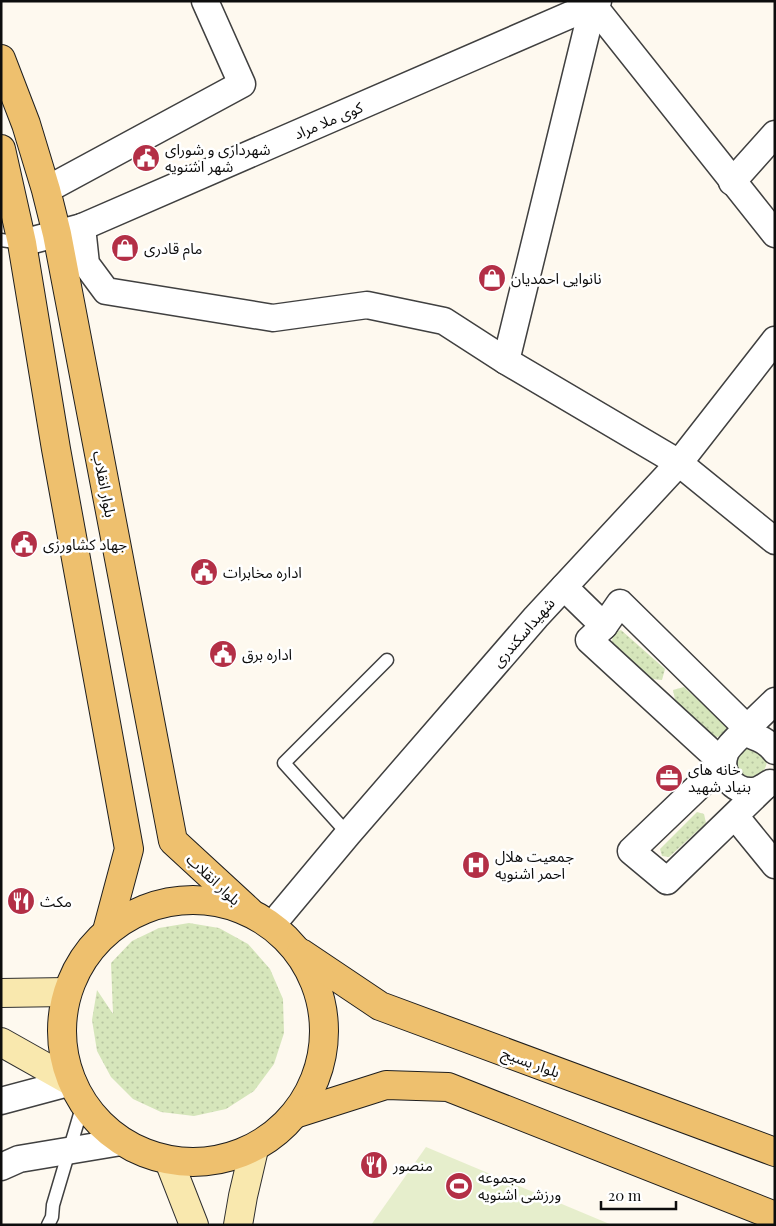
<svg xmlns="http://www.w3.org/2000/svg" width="776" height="1226" viewBox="0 0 776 1226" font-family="'Playfair Display','Noto Sans Arabic',serif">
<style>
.grass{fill:url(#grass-dots)}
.pitch{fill:#e6eecc}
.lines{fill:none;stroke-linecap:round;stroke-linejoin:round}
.service-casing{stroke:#404040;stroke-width:15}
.minor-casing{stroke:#404040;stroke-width:29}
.secondary-casing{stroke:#2f2f2f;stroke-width:30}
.primary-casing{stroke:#1e1e1e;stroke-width:30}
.service{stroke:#fff;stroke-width:12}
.minor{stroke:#fff;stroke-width:26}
.secondary{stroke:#f9e8ae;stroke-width:28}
.primary{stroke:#eec06e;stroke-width:28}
.labels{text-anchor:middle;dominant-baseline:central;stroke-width:5;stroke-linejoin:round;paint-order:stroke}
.street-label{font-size:15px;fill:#0d0d0d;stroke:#fff}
.poi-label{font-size:15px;fill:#0d0d0d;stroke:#fff;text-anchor:start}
</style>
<defs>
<pattern id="grass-dots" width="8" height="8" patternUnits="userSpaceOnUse" patternTransform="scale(1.25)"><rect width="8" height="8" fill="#d6e6bb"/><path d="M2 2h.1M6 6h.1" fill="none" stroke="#b6c4a0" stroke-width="1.8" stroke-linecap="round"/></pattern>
</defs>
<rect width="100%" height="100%" fill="#fef9ef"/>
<g class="grass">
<polygon points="621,630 665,669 662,680 651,679 612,642 613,633"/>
<polygon points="684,687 727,726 724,736 714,737 676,704 673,690"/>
<path d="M 746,743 L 767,757 C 768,776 751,783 737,772 L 733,755 Z"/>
<polygon points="697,812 704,814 706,823 669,857 662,856 660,849"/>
<polygon points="189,923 219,928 248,944 270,969 283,999 284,1033 274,1064 254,1091 226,1109 194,1116 161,1112 133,1099 111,1077 97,1051 92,1020 97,990 113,1014 111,963 132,941 159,928"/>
</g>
<polygon class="pitch" points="426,1147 612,1225 371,1225"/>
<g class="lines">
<g class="service-casing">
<g id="service">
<polyline points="1,240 22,243"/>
<polyline points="348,834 284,763 387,660"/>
<polyline points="48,1225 52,1217 53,1205 83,1104"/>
</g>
</g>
<g class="minor-casing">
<g id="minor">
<polyline points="593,5 775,234"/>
<polyline points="732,182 775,134"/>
<polyline points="46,190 242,84 205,1"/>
<polyline points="82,227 86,264 106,291 273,318 367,305 444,321 506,361 679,463 775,541"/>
<polyline points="22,243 82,227 593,5 598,1"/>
<polyline points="506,361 593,5"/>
<polyline points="564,587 604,626"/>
<path d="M 770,783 C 764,787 759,791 752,791 C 733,792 718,772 725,754 C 727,747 742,734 747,728 L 753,736 C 763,739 769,743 775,751"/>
<polyline points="763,788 667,881 631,851 723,763 589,640 604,626 620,603 747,728 775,701"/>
<polyline points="735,816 775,865"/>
<polyline points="272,925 348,834 536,617 679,463 775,340"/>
<polyline points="1,1101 72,1082"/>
<polyline points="1,1167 19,1159 121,1142"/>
</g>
</g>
<g class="secondary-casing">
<g id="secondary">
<polyline points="1,993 67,992"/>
<polyline points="1,1042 72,1082"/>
<polyline points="169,1161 194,1225"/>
<polyline points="238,1225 243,1196 254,1149"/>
</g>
</g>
<g class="primary-casing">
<g id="primary">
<polyline points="1,59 26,124 46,190 57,234 173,841 249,911"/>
<polyline points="1,149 22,243 56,449 129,849 107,931"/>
<circle cx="193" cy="1031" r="131"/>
<polyline points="301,953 380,1006 775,1152"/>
<polyline points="298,1113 386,1085 448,1087 775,1216"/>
</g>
</g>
<use href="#service" class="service"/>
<use href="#minor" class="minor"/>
<use href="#secondary" class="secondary"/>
<use href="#primary" class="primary"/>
</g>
<defs>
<g id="civic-disc" transform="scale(1.4375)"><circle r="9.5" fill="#b32f46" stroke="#fff"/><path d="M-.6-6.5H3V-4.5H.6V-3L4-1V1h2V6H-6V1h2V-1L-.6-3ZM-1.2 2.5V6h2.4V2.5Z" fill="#fff"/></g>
<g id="shop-disc" transform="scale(1.4375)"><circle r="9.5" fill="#b32f46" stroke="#fff"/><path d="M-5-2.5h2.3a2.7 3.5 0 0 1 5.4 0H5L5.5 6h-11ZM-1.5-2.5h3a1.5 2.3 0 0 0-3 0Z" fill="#fff"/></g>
<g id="office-disc" transform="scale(1.4375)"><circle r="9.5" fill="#b32f46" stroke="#fff"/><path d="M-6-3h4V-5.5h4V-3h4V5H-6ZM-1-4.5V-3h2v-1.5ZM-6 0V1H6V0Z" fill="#fff"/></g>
<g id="hospital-disc" transform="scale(1.4375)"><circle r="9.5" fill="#b32f46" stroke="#fff"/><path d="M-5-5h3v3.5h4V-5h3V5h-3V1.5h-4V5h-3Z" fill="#fff"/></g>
<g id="restaurant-disc" transform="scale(1.4375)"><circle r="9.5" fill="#b32f46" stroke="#fff"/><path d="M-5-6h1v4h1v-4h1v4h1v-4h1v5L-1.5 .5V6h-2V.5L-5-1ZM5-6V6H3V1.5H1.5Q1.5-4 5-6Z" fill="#fff"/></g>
<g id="stadium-disc" transform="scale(1.4375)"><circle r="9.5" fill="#b32f46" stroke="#fff"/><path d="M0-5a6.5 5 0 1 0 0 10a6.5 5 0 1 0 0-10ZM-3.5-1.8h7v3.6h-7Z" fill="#fff"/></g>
</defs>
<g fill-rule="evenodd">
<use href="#civic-disc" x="146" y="158"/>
<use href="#shop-disc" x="125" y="248"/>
<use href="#shop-disc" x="492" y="278"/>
<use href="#civic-disc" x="24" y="544"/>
<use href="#civic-disc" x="204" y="572"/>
<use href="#civic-disc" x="223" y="654"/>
<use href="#office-disc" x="669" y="778"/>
<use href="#hospital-disc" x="476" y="865"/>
<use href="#restaurant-disc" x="21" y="901"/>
<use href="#restaurant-disc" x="374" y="1165"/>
<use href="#stadium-disc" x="459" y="1186"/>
</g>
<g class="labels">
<g class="street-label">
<text transform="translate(328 120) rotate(-23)">کوی ملا مراد</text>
<text transform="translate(105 484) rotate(79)">بلوار انقلاب</text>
<text transform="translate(523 632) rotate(-49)">شهیداسکندری</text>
<text transform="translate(214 879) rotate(43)">بلوار انقلاب</text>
<text transform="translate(531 1062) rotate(20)">بلوار بسیج</text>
</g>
<g class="poi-label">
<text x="165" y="149">شهرداری و شورای<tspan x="165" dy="17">شهر اشنویه</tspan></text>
<text x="144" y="248">مام قادری</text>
<text x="511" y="278">نانوایی احمدیان</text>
<text x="43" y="544">جهاد کشاورزی</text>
<text x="223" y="572">اداره مخابرات</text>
<text x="242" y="654">اداره برق</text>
<text x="688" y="769">خانه های<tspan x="688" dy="17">بنیاد شهید</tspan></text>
<text x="495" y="856">جمعیت هلال<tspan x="495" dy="17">احمر اشنویه</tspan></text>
<text x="40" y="901">مکث</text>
<text x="393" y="1165">منصور</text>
<text x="478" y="1177">مجموعه<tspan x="478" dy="17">ورزشی اشنویه</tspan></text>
</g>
</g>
<rect width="776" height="1226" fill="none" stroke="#0d0d0d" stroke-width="5"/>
<path d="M601 1201v8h75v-8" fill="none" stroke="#0d0d0d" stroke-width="2.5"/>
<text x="608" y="1201" font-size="15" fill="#0d0d0d" stroke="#ffffff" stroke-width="4" paint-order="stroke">20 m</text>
</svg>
